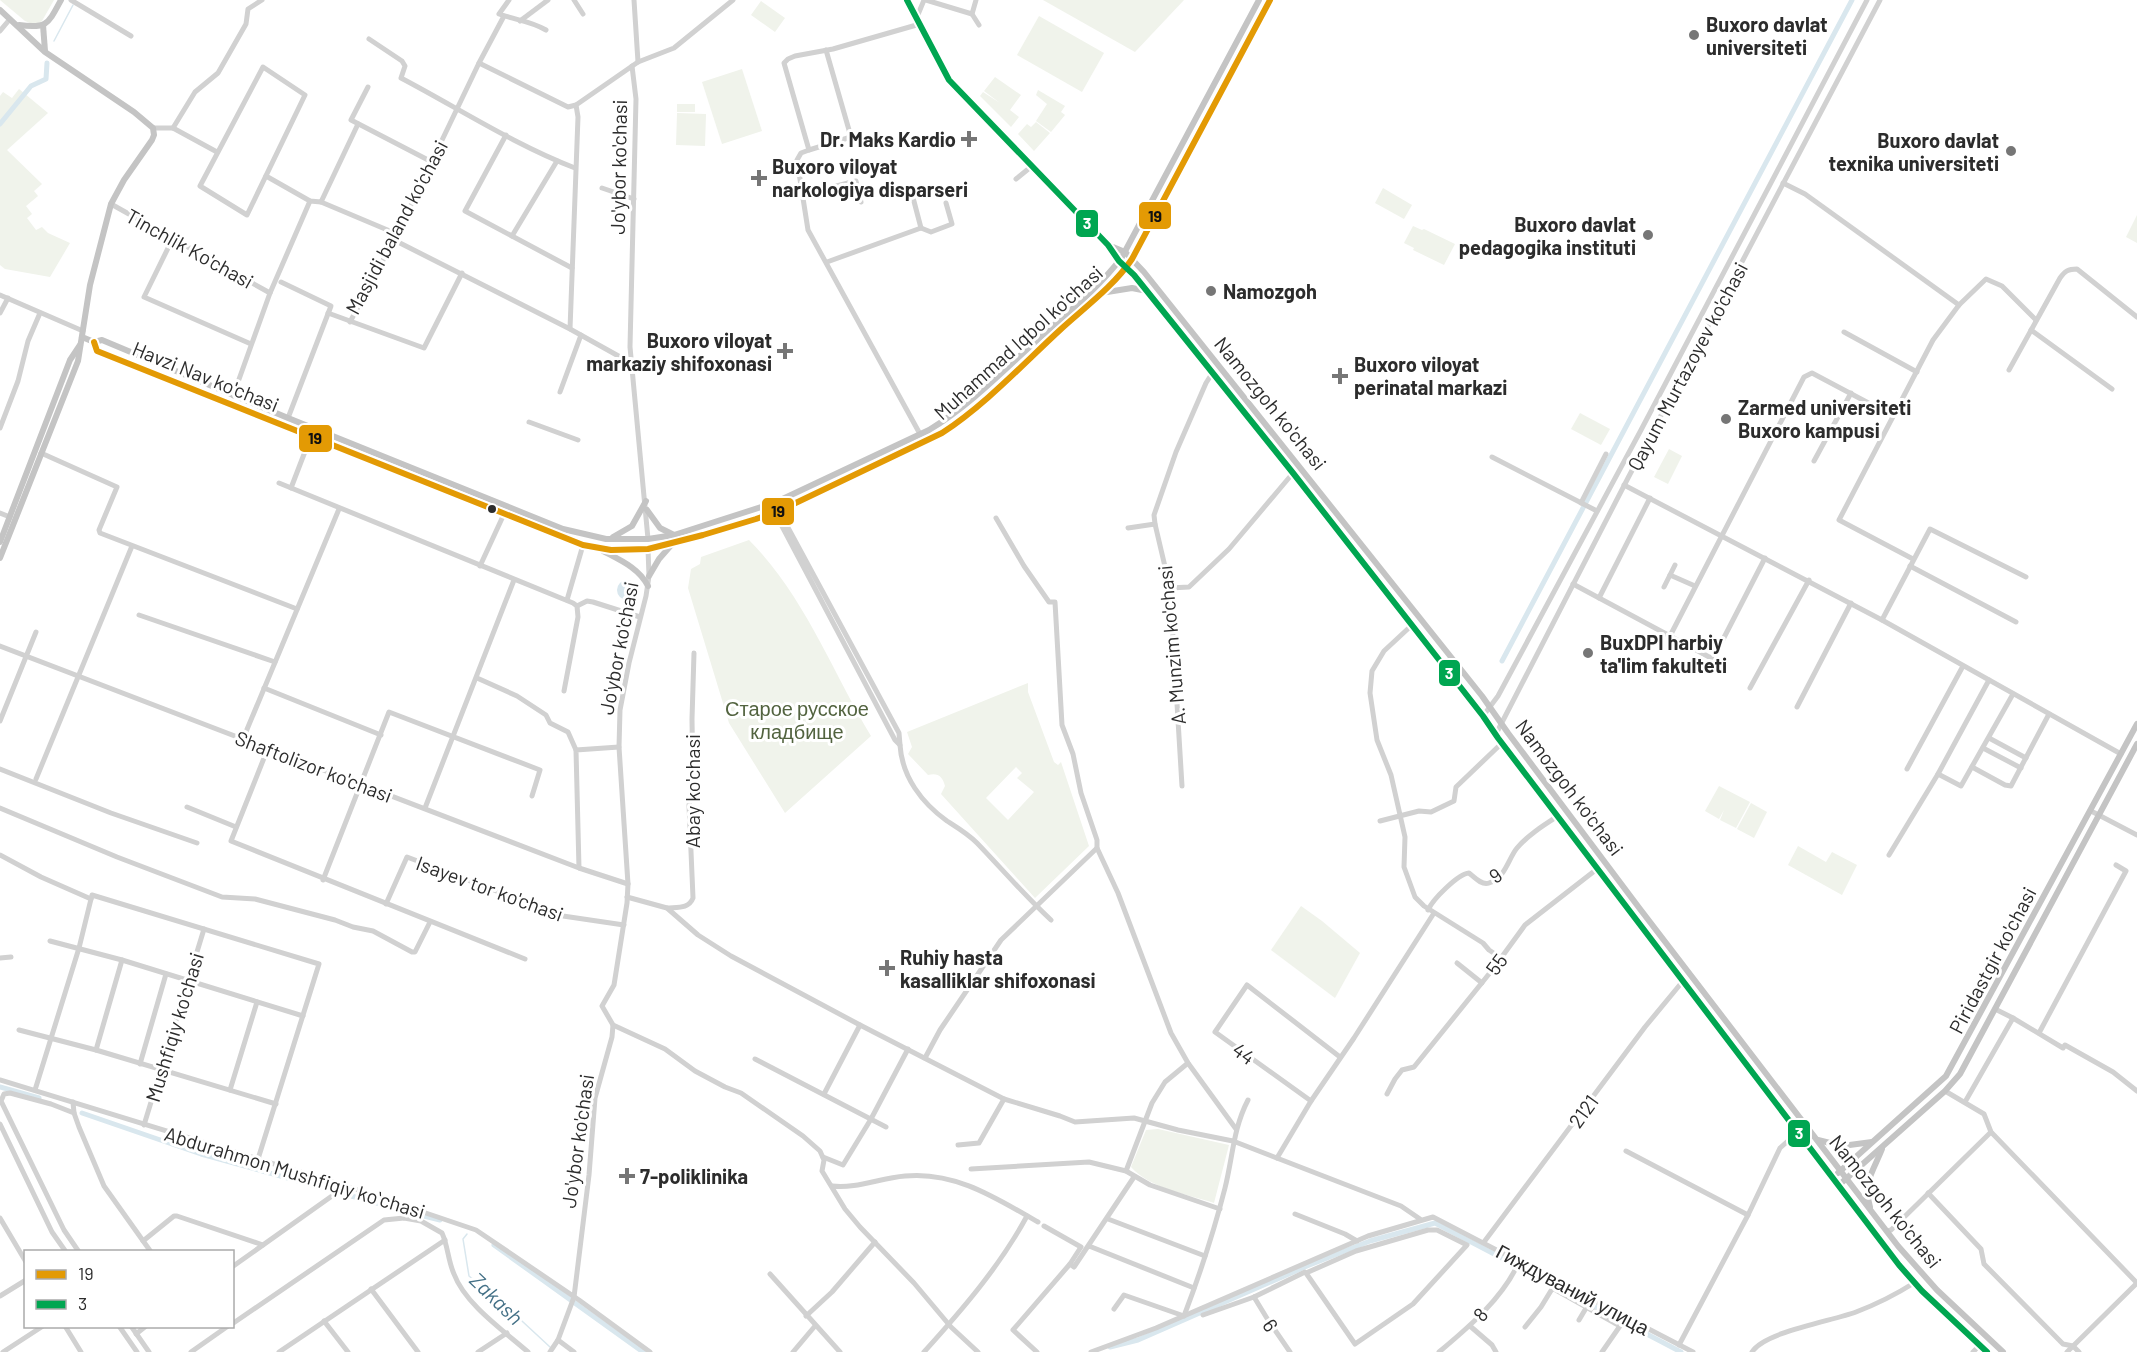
<svg xmlns="http://www.w3.org/2000/svg" width="2137" height="1352" viewBox="0 0 2137 1352" font-family="Barlow,sans-serif">
<style>
.green{fill:#f0f3eb;fill-rule:evenodd}
.water{fill:#d9e7ee}
.lines{fill:none;stroke-linecap:round;stroke-linejoin:round}
.stream{stroke:#d9e7ee;stroke-width:1.5}
.canal{stroke:#d9e7ee;stroke-width:5}
.minor{stroke:#d1d1d1;stroke-width:5}
.major{stroke:#c4c4c4;stroke-width:6}
.bus-1-casing{stroke:#fff;stroke-width:10}
.bus-2-casing{stroke:#fff;stroke-width:10}
.bus-1{stroke:#e39a04;stroke-width:6}
.bus-2{stroke:#00a651;stroke-width:6}
.poi-dot{fill:#767676;stroke:#fff;stroke-width:2}
.bus-dot{fill:#2c2c2c;stroke:#fff;stroke-width:2}
.labels{text-anchor:middle;dominant-baseline:central;stroke-width:6;stroke-linejoin:round;paint-order:stroke}
.poi-label{font-size:20px;font-weight:bold;fill:#2c2c2c;stroke:#fff;text-anchor:start}
.street-label{font-size:20px;fill:#2c2c2c;stroke:#fff}
.park-label{font-size:20px;fill:#52633f;stroke:#fff}
.water-label{font-size:21px;font-style:italic;fill:#437086;stroke:#fff}
.line-badge{stroke:#fff;stroke-width:2}
.badge-label{font-size:16px;text-anchor:middle;font-weight:bold;fill:#fff}
.pale-badge-label{font-size:16px;text-anchor:middle;font-weight:bold;fill:#111}
</style>
<rect width="100%" height="100%" fill="#fff"/>
<g class="green">
<polygon points="0,0 54,0 42,21 35,25 25,21"/>
<polygon points="1043,0 1184,0 1135,52"/>
<polygon points="761,1 785,18 775,32 751,15"/>
<polygon points="1039,16 1104,53 1082,92 1017,55"/>
<polygon points="742,69 762,131 722,144 702,82"/>
<polygon points="995,77 1021,95 1010,110 1019,117 1011,127 980,96 983,92 1000,103 984,91"/>
<polygon points="19,89 48,113 7,150 42,184 34,191 38,196 26,206 32,214 27,218 36,230 42,227 48,233 70,243 50,277 5,269 0,265 0,96 3,92 12,98"/>
<polygon points="1038,90 1065,106 1061,112 1065,115 1051,132 1036,121 1047,104 1036,95"/>
<rect x="677" y="104" width="18" height="8"/>
<polygon points="677,113 706,114 705,146 676,145"/>
<polygon points="1036,122 1050,133 1034,151 1018,134 1027,124 1031,127"/>
<polygon points="1383,188 1412,205 1404,219 1375,203"/>
<polygon points="2137,215 2137,243 2126,237"/>
<polygon points="1413,226 1422,230 1424,229 1455,244 1444,265 1413,250 1414,248 1404,243"/>
<polygon points="1580,413 1610,429 1601,445 1571,429"/>
<polygon points="1669,449 1682,456 1668,484 1654,477"/>
<path d="M 749,540 C 804,595 832,671 871,736 L 785,813 L 729,723 L 688,588 L 691,569 L 700,564 L 701,557 Z"/>
<path d="M 1028,683 L 1028,692 L 1054,762 L 1058,765 L 1061,762 L 1089,846 L 1035,898 L 941,794 L 945,786 C 943,777 938,772 928,775 L 908,754 L 912,747 L 907,732 ZM 1016,767 L 1022,773 L 1017,778 L 1034,792 L 1008,820 L 986,798 Z"/>
<polygon points="1719,786 1750,802 1736,828 1720,820 1724,810 1719,819 1705,811"/>
<polygon points="1751,803 1767,812 1754,838 1737,829"/>
<polygon points="1798,846 1826,862 1832,852 1857,865 1842,895 1788,865"/>
<polygon points="1301,906 1322,921 1360,953 1335,998 1271,950"/>
<path d="M 1158,1129 L 1229,1145 L 1214,1203 C 1187,1194 1151,1189 1131,1167 L 1146,1130 Z"/>
</g>
<circle class="water" cx="627" cy="590" r="10"/>
<g class="lines">
<g class="stream">
<polyline points="54,41 73,5"/>
<polyline points="467,1234 463,1239 469,1276 509,1309 550,1347"/>
</g>
<g class="canal">
<polyline points="0,124 31,86 46,79 47,63"/>
<polyline points="1502,661 1852,0"/>
<polyline points="0,1087 39,1098"/>
<polyline points="82,1113 201,1154 327,1189"/>
<polyline points="344,1194 402,1210"/>
<polyline points="412,1213 440,1220"/>
<polyline points="494,1245 643,1352"/>
<polyline points="1110,1347 1138,1340 1307,1266 1370,1241 1435,1223 1681,1352"/>
</g>
<g class="minor">
<polyline points="71,0 131,36"/>
<path d="M 509,0 L 499,14 C 515,20 531,21 546,30"/>
<polyline points="574,0 583,14"/>
<polyline points="634,0 638,62"/>
<polyline points="907,0 949,80 1108,245"/>
<polyline points="926,0 972,14"/>
<polyline points="976,0 972,14 979,25"/>
<polyline points="917,17 924,0"/>
<polyline points="520,21 548,0"/>
<polyline points="0,31 10,19"/>
<path d="M 369,39 L 402,61 L 405,66 L 401,78 C 458,108 515,145 575,168"/>
<polyline points="479,63 568,107 576,105 638,62 674,48 733,0"/>
<polyline points="632,66 636,99 630,347 648,539"/>
<polygon points="263,67 305,95 247,215 200,186"/>
<polyline points="368,87 351,120 432,162"/>
<polyline points="153,128 173,128 217,152"/>
<polyline points="173,128 195,92 218,73 246,24 248,9 262,0"/>
<polyline points="506,135 465,211 572,268"/>
<polyline points="809,150 851,137 826,50"/>
<polyline points="266,176 310,201 321,202 358,124"/>
<polyline points="1016,179 1032,166"/>
<polyline points="1783,183 1805,194 1959,305"/>
<polyline points="602,188 634,199"/>
<polyline points="911,190 921,228"/>
<polyline points="801,195 856,181 861,202"/>
<polyline points="321,202 397,234"/>
<polyline points="111,204 270,293"/>
<polyline points="512,236 557,161"/>
<polyline points="173,238 144,297 251,344"/>
<polyline points="394,240 570,329 631,363"/>
<polyline points="827,262 921,228 931,232 952,224 946,203"/>
<polyline points="281,282 331,306 288,418"/>
<polyline points="0,295 83,331"/>
<polyline points="0,313 8,298"/>
<polyline points="328,313 424,348 462,273"/>
<polyline points="350,322 397,234 479,63 504,16"/>
<polyline points="570,329 578,117 576,105"/>
<polyline points="2031,330 2112,389"/>
<polyline points="1844,332 1917,372"/>
<path d="M 2009,370 L 2060,278 C 2065,271 2068,269 2077,269 L 2137,317"/>
<polyline points="560,392 581,335"/>
<polyline points="233,396 270,293 310,201"/>
<polyline points="529,422 578,440"/>
<polyline points="0,428 18,381 28,341 40,313"/>
<polyline points="920,434 808,230 797,160 801,153 809,150 784,63 788,59 795,56 833,49 920,24"/>
<polyline points="41,453 117,487 99,530 100,533 297,609"/>
<polyline points="1492,457 1597,511"/>
<polyline points="1814,461 1851,393"/>
<polyline points="279,483 573,603 577,606 578,617 564,691"/>
<polyline points="1624,485 1882,620 2121,754"/>
<polyline points="291,488 311,436"/>
<polyline points="1581,503 1606,454"/>
<polyline points="0,513 10,517"/>
<polyline points="775,513 895,740 900,745 899,733 779,511 781,510"/>
<polyline points="1128,528 1155,524"/>
<polyline points="1913,559 1839,520 1933,340 1959,305 1986,279 2002,286 2036,320"/>
<polyline points="480,566 504,514"/>
<polyline points="1910,566 2016,622"/>
<polyline points="1670,575 1695,586"/>
<polyline points="1573,584 1670,636 1804,377 1812,373 1893,416"/>
<polyline points="1664,587 1675,565"/>
<polyline points="1170,588 1189,587 1229,549 1293,473"/>
<polyline points="1599,598 1650,498"/>
<polyline points="567,600 583,545"/>
<polyline points="577,606 587,601 593,602 640,617"/>
<polyline points="139,615 275,662"/>
<polyline points="1882,620 1930,529 2026,577"/>
<polyline points="1412,625 1384,651 1372,671 1370,693 1377,740 1391,775 1405,837 1404,867 1415,897 1424,906 1483,943 1489,950 1501,958"/>
<polyline points="1670,636 1711,658 1716,653 1765,558"/>
<polyline points="0,646 579,868 628,884"/>
<polyline points="477,678 517,696 546,715 550,723 568,732 576,750"/>
<polyline points="264,688 381,735"/>
<polyline points="1750,688 1809,580"/>
<polyline points="1797,707 1851,603"/>
<polyline points="1483,716 1498,696 1641,430 1867,0"/>
<polyline points="0,721 36,632"/>
<polyline points="1496,734 1628,478 1880,0"/>
<polyline points="1989,738 2026,758"/>
<polyline points="243,739 339,509"/>
<path d="M 900,745 C 902,777 922,803 947,821 C 958,828 968,834 977,843 C 1002,869 1025,896 1051,920"/>
<polyline points="268,748 231,841 525,959"/>
<polyline points="1983,748 2021,768"/>
<polyline points="1972,767 2005,785 2011,786 2049,714"/>
<polyline points="0,769 111,813 197,843"/>
<polyline points="1907,769 1963,666"/>
<polyline points="1938,774 1961,786 2013,694"/>
<polyline points="36,779 132,546"/>
<polyline points="1182,786 1170,588 1155,524 1154,515 1176,452 1206,383 1213,372"/>
<polyline points="187,807 236,827"/>
<polyline points="0,808 117,857 222,897 255,899 335,920 353,927 373,931 412,952 415,952 430,922"/>
<polyline points="425,808 514,580"/>
<polyline points="2091,811 2137,835"/>
<polyline points="1380,821 1419,811 1431,812 1454,801 1456,787 1502,743"/>
<polyline points="1097,848 1118,893 1171,1033 1188,1063 1236,1129"/>
<polyline points="0,855 41,877 91,899"/>
<polyline points="1889,855 1938,774 1989,680"/>
<polyline points="579,868 576,750 619,747"/>
<polyline points="323,880 389,712 540,770 532,796"/>
<polyline points="627,897 667,908 698,935 731,956 860,1025 1004,1099 1060,1116 1075,1122 1134,1118 1178,1130 1233,1141 1401,1206 1420,1219"/>
<polyline points="386,904 407,857 563,916 624,925"/>
<path d="M 667,908 C 677,907 689,909 693,898 L 689,805 L 693,785 L 692,719 L 694,653"/>
<path d="M 1428,910 C 1433,899 1458,874 1469,873 C 1474,877 1482,886 1489,883 C 1506,877 1508,859 1517,848 C 1528,835 1544,825 1558,816"/>
<polyline points="50,941 122,960 303,1016"/>
<polyline points="0,958 11,957"/>
<polyline points="1457,963 1482,983"/>
<polyline points="1995,1009 2013,1018"/>
<polyline points="613,1025 665,1049 695,1071 725,1087 741,1093 803,1136 820,1151 824,1160 822,1171 845,1209 860,1227 914,1283 951,1327 978,1352"/>
<polyline points="19,1030 96,1050 276,1104"/>
<polyline points="2039,1033 2126,871 2116,865"/>
<polyline points="96,1050 122,960"/>
<polyline points="925,1058 940,1030 1001,940 1097,848 1097,840 1081,793 1073,754 1062,725 1055,602 1049,602 1024,566 996,518"/>
<polyline points="755,1059 886,1127"/>
<polyline points="140,1064 166,974"/>
<polyline points="0,1080 346,1186 476,1230 579,1300 650,1352"/>
<polyline points="35,1090 79,948 92,895 319,964 258,1159"/>
<polyline points="230,1090 257,1002"/>
<polyline points="1945,1091 1984,1114 1991,1132 2137,1283"/>
<polyline points="824,1094 860,1025"/>
<polyline points="1387,1094 1395,1079 1402,1070 1414,1067 1493,969 1525,925 1597,869"/>
<polyline points="1311,1101 1215,1032 1247,985 1340,1057"/>
<polyline points="73,1102 74,1113 79,1127 104,1186 151,1252"/>
<polyline points="1965,1102 2013,1018 2063,1048 2065,1045 2113,1072 2137,1091"/>
<polyline points="74,1113 51,1104 10,1093 4,1094 1,1101 64,1230 79,1252"/>
<polyline points="0,1124 52,1232 66,1252"/>
<polyline points="144,1125 204,929"/>
<polyline points="958,1145 979,1143 1004,1099"/>
<polyline points="1626,1151 1748,1215"/>
<polyline points="823,1157 843,1165 871,1119 908,1049"/>
<polyline points="1277,1158 1311,1101 1354,1038 1434,913"/>
<polyline points="971,1169 1089,1162 1126,1171 1150,1185 1220,1209"/>
<polyline points="1126,1171 1152,1103 1165,1082 1188,1063"/>
<path d="M 832,1186 C 856,1189 880,1178 905,1176 C 955,1171 996,1198 1038,1222"/>
<polyline points="1928,1193 1981,1249 1984,1264 2063,1344 2073,1346 2079,1352"/>
<polyline points="1295,1214 1345,1234 1357,1241"/>
<polyline points="0,1218 26,1262"/>
<path d="M 404,1218 L 421,1221 L 442,1233 C 448,1246 448,1261 454,1274 C 465,1304 504,1331 528,1352"/>
<polyline points="1108,1219 1205,1256"/>
<polyline points="1044,1226 1081,1247 1070,1264"/>
<polygon points="1428,1230 1437,1230 1467,1245 1413,1304 1355,1344 1306,1273 1356,1251"/>
<polyline points="1887,1231 1891,1230 1991,1132"/>
<polyline points="143,1241 174,1216 177,1216 263,1245"/>
<polyline points="1484,1242 1645,1027 1683,981"/>
<polyline points="1089,1246 1194,1288"/>
<polyline points="232,1267 346,1186"/>
<polyline points="770,1274 840,1352"/>
<polyline points="371,1289 418,1352"/>
<polyline points="0,1296 26,1280"/>
<polyline points="1254,1297 1268,1320 1290,1352"/>
<path d="M 1114,1309 L 1124,1295 L 1184,1316 C 1200,1274 1214,1231 1225,1188 C 1233,1156 1233,1129 1248,1100"/>
<polyline points="1203,1315 1254,1297 1305,1272"/>
<polyline points="806,1316 832,1292 875,1242"/>
<polyline points="1579,1320 1592,1298"/>
<polyline points="324,1321 348,1352"/>
<polyline points="232,1324 384,1220 404,1218 409,1207"/>
<polyline points="65,1326 81,1352"/>
<polyline points="119,1326 137,1352"/>
<polyline points="131,1326 149,1352"/>
<polyline points="1470,1326 1492,1345 1496,1352"/>
<polyline points="1525,1327 1541,1307 1552,1289 1554,1289 1620,1326 1602,1352"/>
<polyline points="136,1334 146,1326"/>
<polyline points="558,1340 574,1352"/>
<polyline points="1679,1345 1748,1215 1780,1148 1798,1132"/>
<polyline points="3,1352 43,1326"/>
<polyline points="191,1352 228,1326"/>
<polyline points="279,1352 445,1240"/>
<polyline points="478,1352 507,1333"/>
<polyline points="550,1352 558,1340 574,1297 589,1175 595,1098 612,1037 613,1025 602,1006 614,985 627,903 628,884 619,747 620,710 629,663 646,596 649,576 648,549"/>
<polyline points="793,1352 815,1326"/>
<path d="M 924,1352 C 962,1310 1000,1266 1027,1216"/>
<polyline points="1037,1352 1013,1330 1070,1264 1074,1267 1134,1177"/>
<polyline points="1091,1352 1156,1328 1368,1236 1433,1217 1693,1352"/>
<path d="M 1439,1352 C 1469,1327 1503,1298 1519,1262"/>
<path d="M 1752,1352 C 1764,1332 1832,1321 1856,1312 C 1877,1304 1895,1295 1914,1283"/>
<polyline points="1973,1352 1980,1345"/>
<polyline points="2067,1352 2137,1283"/>
</g>
<g class="major">
<polyline points="0,10 45,52 134,112 153,128 154,135 152,140 124,180 111,204 90,285 78,361 0,558"/>
<path d="M 19,25 C 47,29 48,24 61,0"/>
<polyline points="43,25 45,51"/>
<polyline points="1108,245 1125,252 1144,272 1482,696 1508,733 1640,909 1898,1246 1937,1290 2003,1352"/>
<polyline points="1108,245 1119,261 1134,275 1293,473 1483,716 1498,738 1899,1265 1922,1291 1987,1352"/>
<polyline points="1101,293 1132,288 1147,291"/>
<path d="M 82,337 L 94,342 L 102,340 L 288,418 L 563,529 L 606,539 L 648,539 L 674,535 L 774,503 L 929,430 C 969,406 1002,372 1036,341 C 1066,314 1098,289 1122,257 L 1259,0"/>
<path d="M 94,342 L 97,351 L 583,545 L 611,550 L 648,549 L 703,535 L 756,519 L 781,510 L 942,433 C 985,405 1022,365 1060,330 C 1084,308 1114,286 1132,259 L 1270,0"/>
<polyline points="647,510 660,528 674,535"/>
<polyline points="613,537 632,526 646,501"/>
<polyline points="0,542 70,360 80,345"/>
<path d="M 603,551 C 620,560 639,568 648,586"/>
<polyline points="649,576 659,559 673,543"/>
<polyline points="1818,1140 1842,1146 1872,1142"/>
<polyline points="1838,1173 1946,1076 2137,724"/>
<polyline points="1839,1185 1945,1091 1960,1074 2137,744"/>
<path d="M 1870,1207 C 1863,1181 1873,1172 1882,1149"/>
</g>
<g class="bus-1-casing">
<path id="bus-1" d="M 94,342 L 97,351 L 583,545 L 611,550 L 648,549 L 703,535 L 756,519 L 781,510 L 942,433 C 985,405 1022,365 1060,330 C 1084,308 1114,286 1132,259 L 1270,0"/>
</g>
<g class="bus-2-casing">
<polyline id="bus-2" points="907,0 949,80 1108,245 1119,261 1134,275 1293,473 1483,716 1498,738 1899,1265 1922,1291 1987,1352"/>
</g>
<use href="#bus-1" class="bus-1"/>
<use href="#bus-2" class="bus-2"/>
</g>
<g class="poi-dot">
<circle cx="1694" cy="35" r="6"/>
<path d="M966 130h6v6h6v6h-6v6h-6v-6h-6v-6h6z"/>
<circle cx="2011" cy="151" r="6"/>
<path d="M756 169h6v6h6v6h-6v6h-6v-6h-6v-6h6z"/>
<circle cx="1648" cy="235" r="6"/>
<circle cx="1211" cy="291" r="6"/>
<path d="M782 342h6v6h6v6h-6v6h-6v-6h-6v-6h6z"/>
<path d="M1337 367h6v6h6v6h-6v6h-6v-6h-6v-6h6z"/>
<circle cx="1726" cy="419" r="6"/>
<circle cx="1588" cy="653" r="6"/>
<path d="M884 959h6v6h6v6h-6v6h-6v-6h-6v-6h6z"/>
<path d="M624 1167h6v6h6v6h-6v6h-6v-6h-6v-6h6z"/>
</g>
<circle class="bus-dot" cx="492" cy="509" r="5"/>
<g class="labels">
<g class="poi-label">
<text x="1706" y="24">Buxoro davlat<tspan x="1706" dy="23">universiteti</tspan></text>
<text x="956" y="139" text-anchor="end">Dr. Maks Kardio</text>
<text x="1999" y="140" text-anchor="end">Buxoro davlat<tspan x="1999" dy="23">texnika universiteti</tspan></text>
<text x="772" y="166">Buxoro viloyat<tspan x="772" dy="23">narkologiya disparseri</tspan></text>
<text x="1636" y="224" text-anchor="end">Buxoro davlat<tspan x="1636" dy="23">pedagogika instituti</tspan></text>
<text x="1223" y="291">Namozgoh</text>
<text x="772" y="340" text-anchor="end">Buxoro viloyat<tspan x="772" dy="23">markaziy shifoxonasi</tspan></text>
<text x="1354" y="364">Buxoro viloyat<tspan x="1354" dy="23">perinatal markazi</tspan></text>
<text x="1738" y="407">Zarmed universiteti<tspan x="1738" dy="23">Buxoro kampusi</tspan></text>
<text x="1600" y="642">BuxDPI harbiy<tspan x="1600" dy="23">ta'lim fakulteti</tspan></text>
<text x="900" y="957">Ruhiy hasta<tspan x="900" dy="23">kasalliklar shifoxonasi</tspan></text>
<text x="640" y="1176">7-poliklinika</text>
</g>
<g class="street-label">
<text transform="translate(618 167) rotate(-89)">Jo'ybor ko'chasi</text>
<text transform="translate(396 227) rotate(-62)">Masjidi baland ko'chasi</text>
<text transform="translate(190 248) rotate(29)">Tinchlik Ko'chasi</text>
<text transform="translate(1018 342) rotate(-42)">Muhammad Iqbol ko'chasi</text>
<text transform="translate(1687 366) rotate(-62)">Qayum Murtazoyev ko'chasi</text>
<text transform="translate(206 376) rotate(22)">Havzi Nav ko'chasi</text>
<text transform="translate(1271 403) rotate(51)">Namozgoh ko'chasi</text>
<text transform="translate(1171 645) rotate(-95)">A. Munzim ko'chasi</text>
<text transform="translate(618 648) rotate(-79)">Jo'ybor ko'chasi</text>
<text transform="translate(314 766) rotate(21)">Shaftolizor ko'chasi</text>
<text transform="translate(1570 787) rotate(53)">Namozgoh ko'chasi</text>
<text transform="translate(692 791) rotate(-90)">Abay ko'chasi</text>
<text transform="translate(1495 875) rotate(-34)">9</text>
<text transform="translate(490 888) rotate(20)">Isayev tor ko'chasi</text>
<text transform="translate(1992 960) rotate(-62)">Piridastgir ko'chasi</text>
<text transform="translate(1496 964) rotate(-53)">55</text>
<text transform="translate(174 1027) rotate(-73)">Mushfiqiy ko'chasi</text>
<text transform="translate(1244 1053) rotate(36)">44</text>
<text transform="translate(1583 1111) rotate(-54)">2121</text>
<text transform="translate(577 1141) rotate(-82)">Jo'ybor ko'chasi</text>
<text transform="translate(295 1172) rotate(17)">Abdurahmon Mushfiqiy koʻchasi</text>
<text transform="translate(1886 1201) rotate(51)">Namozgoh ko'chasi</text>
<text transform="translate(1573 1289) rotate(28)">Гиждуваний улица</text>
<text transform="translate(1480 1314) rotate(-50)">8</text>
<text transform="translate(1271 1325) rotate(57)">6</text>
</g>
<g class="park-label">
<text x="797" y="708">Старое русское<tspan x="797" dy="23">кладбище</tspan></text>
</g>
<g class="water-label">
<text transform="translate(497 1298) rotate(44)">Zakash</text>
</g>
</g>
<g class="line-badge">
<rect x="1138" y="201" width="34" height="29" rx="6" fill="#e39a04"/>
<rect x="1075" y="209" width="24" height="29" rx="6" fill="#00a651"/>
<rect x="298" y="424" width="35" height="29" rx="6" fill="#e39a04"/>
<rect x="761" y="497" width="34" height="29" rx="6" fill="#e39a04"/>
<rect x="1438" y="659" width="23" height="28" rx="6" fill="#00a651"/>
<rect x="1787" y="1119" width="24" height="29" rx="6" fill="#00a651"/>
</g>
<g class="badge-label">
<text x="1087" y="229">3</text>
<text x="1449" y="679">3</text>
<text x="1799" y="1139">3</text>
</g>
<g class="pale-badge-label">
<text x="1155" y="222">19</text>
<text x="315" y="444">19</text>
<text x="778" y="517">19</text>
</g>
<rect x="24" y="1250" width="210" height="78" fill="#ffffff" stroke="#ababab" stroke-width="1.5"/>
<rect x="36" y="1270" width="30" height="9" fill="#e39a04" stroke="#ababab" stroke-width="1.5"/>
<text x="78" y="1280" font-size="18" fill="#2c2c2c">19</text>
<rect x="36" y="1300" width="30" height="9" fill="#00a651" stroke="#ababab" stroke-width="1.5"/>
<text x="78" y="1310" font-size="18" fill="#2c2c2c">3</text>
</svg>
